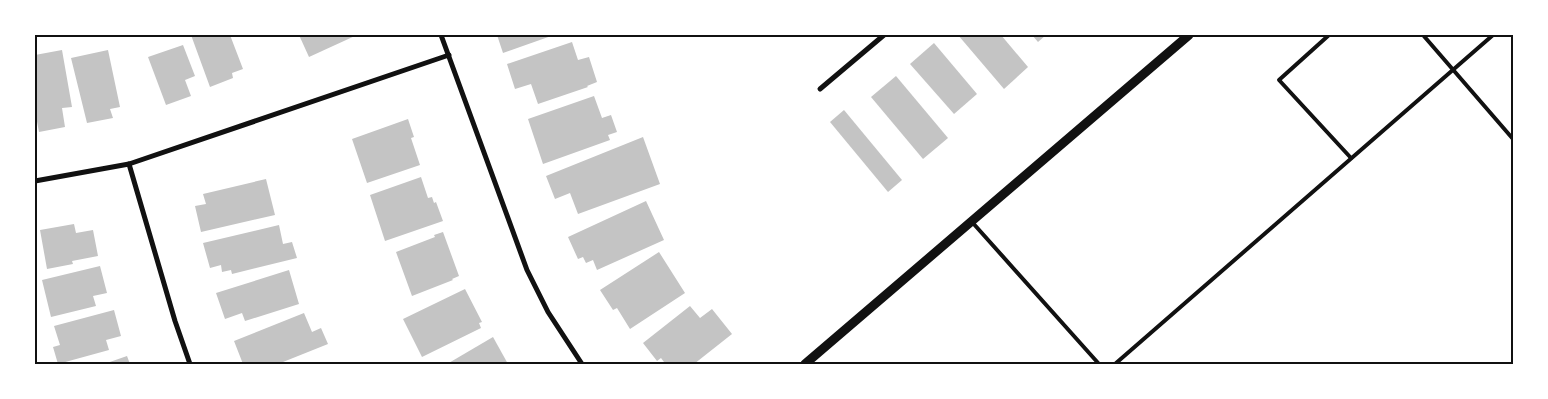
<svg xmlns="http://www.w3.org/2000/svg" width="1548" height="399" viewBox="0 0 1548 399" font-family="Ubuntu,sans-serif">
<style>
.building{fill:#c4c4c4}
.lines{fill:none;stroke-linecap:round;stroke-linejoin:round}
.service{stroke:#111;stroke-width:4}
.minor{stroke:#111;stroke-width:5}
.tertiary{stroke:#111;stroke-width:9}
.neatline{fill:none;stroke:#111;stroke-width:2}
</style>
<rect width="100%" height="100%" fill="#fff"/>
<g class="building">
<polygon points="191,35 230,35 243,69 232,73 233,78 210,87"/>
<polygon points="299,35 357,35 309,57"/>
<polygon points="497,35 554,35 503,53"/>
<polygon points="958,35 1001,35 1028,67 1004,89"/>
<polygon points="1032,35 1046,35 1038,42"/>
<polygon points="572,42 578,60 589,57 597,82 587,86 588,87 538,104 531,84 515,89 507,64"/>
<polygon points="934,43 977,94 954,114 910,64"/>
<polygon points="183,45 195,76 185,80 191,96 166,105 148,57"/>
<polygon points="62,50 72,107 62,108 65,127 39,132 35,111 35,55"/>
<polygon points="108,50 120,107 110,109 113,118 87,123 71,58"/>
<polygon points="896,76 948,138 923,159 871,97"/>
<polygon points="594,96 602,118 611,115 617,132 608,135 610,140 543,164 528,119"/>
<polygon points="844,110 902,180 888,192 830,122"/>
<polygon points="408,119 414,137 411,138 420,165 367,183 352,139"/>
<polygon points="643,137 660,184 578,214 570,193 555,199 546,176"/>
<polygon points="421,177 428,198 432,197 434,203 436,202 443,221 385,241 370,195"/>
<polygon points="266,179 275,215 201,232 195,206 206,204 203,194"/>
<polygon points="646,201 664,240 597,270 593,260 586,263 583,257 578,259 568,237"/>
<polygon points="74,224 76,233 93,230 98,256 72,261 73,264 47,269 40,230"/>
<polygon points="279,225 283,244 292,242 297,258 232,274 231,270 222,272 221,265 210,268 203,243"/>
<polygon points="443,232 459,276 452,279 453,280 412,296 396,252 435,237 434,235"/>
<polygon points="659,252 685,293 630,329 617,308 613,310 600,290"/>
<polygon points="100,266 107,293 93,296 96,306 51,317 42,280"/>
<polygon points="289,270 299,304 245,321 242,313 225,319 216,293"/>
<polygon points="465,289 482,322 479,323 481,328 422,357 403,319"/>
<polygon points="690,306 700,318 712,309 732,334 694,364 662,364 664,362 661,358 657,361 643,343"/>
<polygon points="114,310 121,336 106,340 109,350 58,364 53,347 60,345 54,326"/>
<polygon points="304,313 312,332 321,328 328,344 278,364 243,364 234,341"/>
<polygon points="493,337 508,364 447,364"/>
<polygon points="127,356 130,364 104,364"/>
</g>
<g class="lines">
<g class="service">
<polyline points="1329,35 1279,80 1351,158"/>
<polyline points="1423,35 1513,139"/>
<polyline points="972,222 1099,364"/>
<polyline points="1115,364 1493,35"/>
</g>
<g class="minor">
<polyline points="441,35 527,270 548,312 582,364"/>
<polyline points="820,89 884,35"/>
<polyline points="129,164 175,321 190,364"/>
<polyline points="35,181 129,164 449,55"/>
</g>
<polyline class="tertiary" points="805,364 1189,35"/>
</g>
<rect width="1548" height="399" fill="none" stroke="#ffffff" stroke-width="72"/>
<rect x="36" y="36" width="1476" height="327" class="neatline"/>
</svg>
